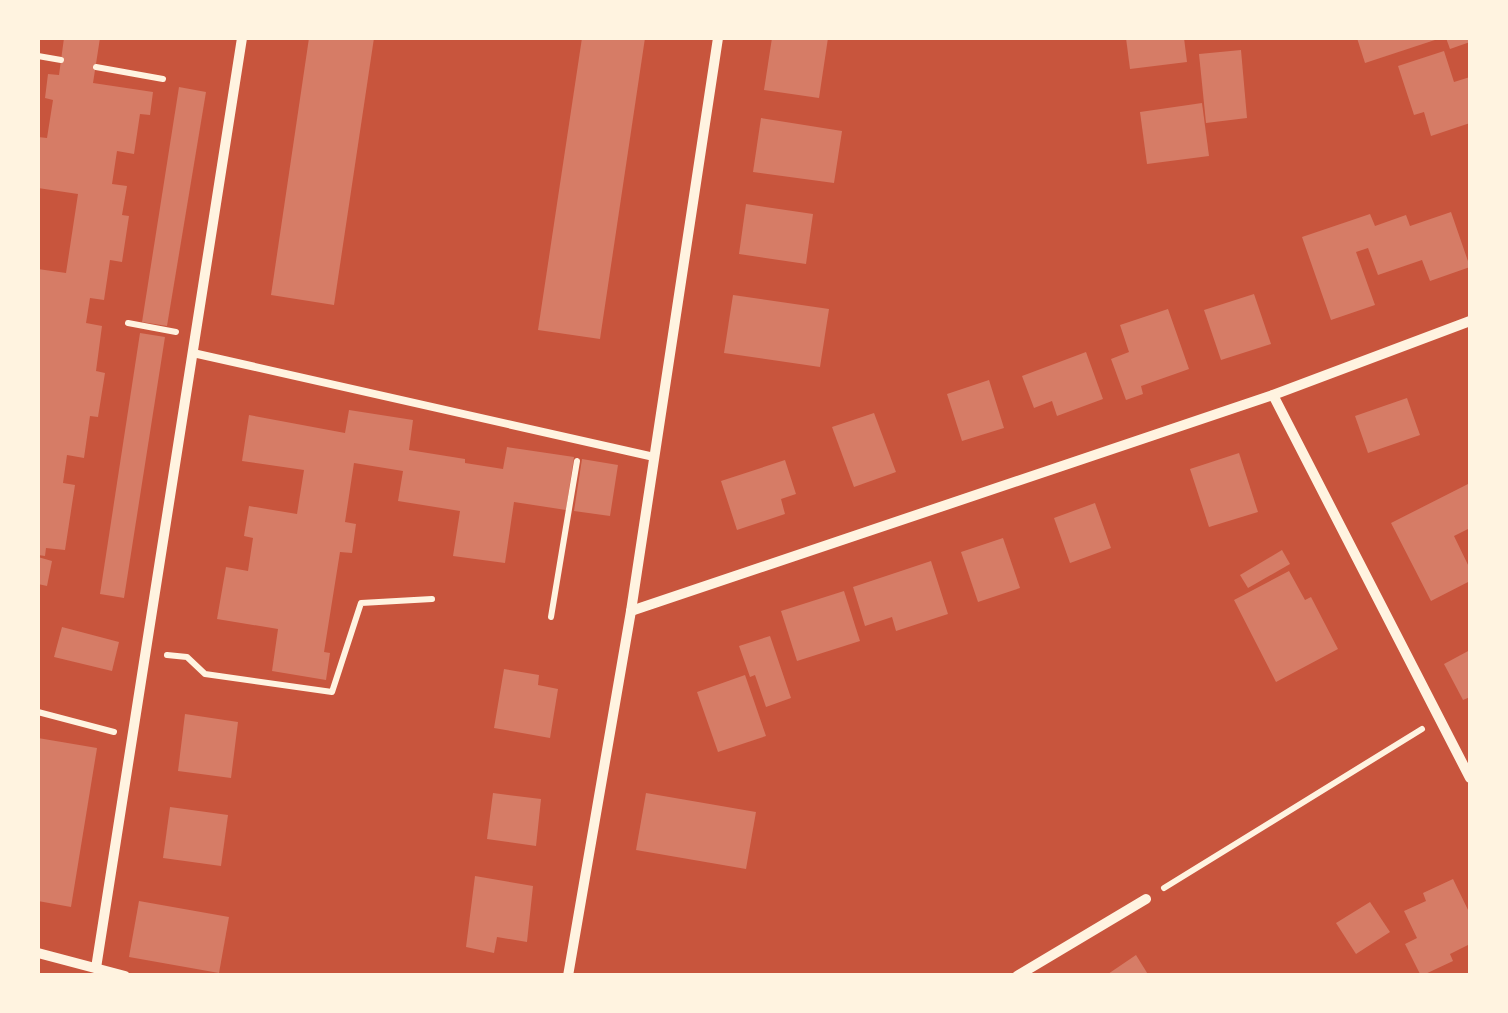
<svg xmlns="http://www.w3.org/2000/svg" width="1508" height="1013" viewBox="0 0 1508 1013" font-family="'Source Serif 4',serif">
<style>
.building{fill:#d67c66}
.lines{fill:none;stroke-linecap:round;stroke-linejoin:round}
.path{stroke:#fff3e0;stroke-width:6}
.service{stroke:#fff3e0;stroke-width:8}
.minor{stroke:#fff3e0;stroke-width:10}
</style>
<rect width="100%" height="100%" fill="#c8553d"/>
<g class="building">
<polygon points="64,38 100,38 93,83 153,92 150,115 140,114 134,154 117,151 112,184 127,186 122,215 129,216 122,262 110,260 104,300 90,298 86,323 102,326 96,371 105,373 98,417 90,416 84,458 67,455 63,483 75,485 65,550 46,548 45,556 38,555 38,269 66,273 78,194 38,188 38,137 47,138 53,100 45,98 48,74 59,75"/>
<polygon points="309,38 374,38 334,305 271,295"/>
<polygon points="582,38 645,38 600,339 538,330"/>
<polygon points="772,38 828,38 819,98 764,90"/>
<polygon points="1126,38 1184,38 1187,62 1130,69"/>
<polygon points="1357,38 1441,38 1365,63"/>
<polygon points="1446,38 1470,38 1470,42 1450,49"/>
<polygon points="1241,50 1247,118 1206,123 1199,54"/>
<polygon points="1444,51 1454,82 1470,77 1470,123 1431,136 1424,112 1414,115 1398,66"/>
<polygon points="179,87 206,92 167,326 142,322"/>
<polygon points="1202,103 1209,156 1147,164 1140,112"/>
<polygon points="761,118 842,131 834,183 753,172"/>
<polygon points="746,204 813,214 806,264 739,254"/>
<polygon points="1451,212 1470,267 1430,281 1422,260 1378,275 1368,248 1356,252 1375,305 1331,320 1302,237 1370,214 1375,226 1406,215 1410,226"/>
<polygon points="1254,294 1271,344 1221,360 1204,310"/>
<polygon points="733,295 829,309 820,367 724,353"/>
<polygon points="1168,309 1189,369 1141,386 1143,394 1126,400 1111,359 1129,352 1120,325"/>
<polygon points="140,333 165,337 124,598 100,594"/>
<polygon points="1086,352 1103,399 1057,416 1052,401 1034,408 1022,376"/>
<polygon points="989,380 1004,428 962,441 947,394"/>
<polygon points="1407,398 1420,435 1368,453 1355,416"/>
<polygon points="349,410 413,420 409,450 465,459 465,463 503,469 507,447 574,457 566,510 514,502 505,563 453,556 460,511 398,501 403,471 354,463 345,522 356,524 352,553 340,552 324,652 330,653 326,680 272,671 278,629 217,619 226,567 248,571 253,538 244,536 249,506 297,514 304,470 242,461 249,415 345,433"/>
<polygon points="874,413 896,472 854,487 832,427"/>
<polygon points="1239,453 1258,512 1209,527 1190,469"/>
<polygon points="582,459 618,465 610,516 574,511"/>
<polygon points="785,460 796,494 781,499 785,514 737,530 721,481"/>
<polygon points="1470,483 1470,528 1454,536 1470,569 1470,581 1431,601 1391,523"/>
<polygon points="1095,503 1111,548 1070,563 1054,518"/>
<polygon points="1003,538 1020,588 978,602 961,552"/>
<polygon points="1282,550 1290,564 1248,588 1240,575"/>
<polygon points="38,557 52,561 47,586 38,584"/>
<polygon points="931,561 948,614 896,631 892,617 865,626 853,587"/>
<polygon points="1289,571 1305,600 1311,597 1338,649 1276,682 1234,600"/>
<polygon points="844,591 860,641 797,661 781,611"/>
<polygon points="62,627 119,642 112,671 54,657"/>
<polygon points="770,636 791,698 766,707 755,675 750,677 739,646"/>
<polygon points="1470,650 1470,697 1463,700 1444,664"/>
<polygon points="504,669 539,675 538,685 558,689 550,738 494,728"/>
<polygon points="745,675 766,736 718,752 697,692"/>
<polygon points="185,714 238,722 231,778 178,771"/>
<polygon points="38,738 97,748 71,907 38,901"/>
<polygon points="493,793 541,799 536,846 487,839"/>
<polygon points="646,793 756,812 746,869 636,850"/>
<polygon points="170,807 228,815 221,866 163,858"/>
<polygon points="475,876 533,886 527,942 497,937 494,953 466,947"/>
<polygon points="1453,879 1470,914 1470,944 1450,954 1453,961 1421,976 1405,944 1417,938 1404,911 1426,901 1423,893"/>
<polygon points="139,901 229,917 219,973 129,957"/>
<polygon points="1370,902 1390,932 1356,954 1336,923"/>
<polygon points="1136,955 1149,976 1105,976"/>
</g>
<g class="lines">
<g class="path">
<polyline points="38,56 61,60"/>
<polyline points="96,67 163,79"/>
<polyline points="128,323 176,332"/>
<polyline points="551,617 577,461"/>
<polyline points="167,655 187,657 205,674 332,692 361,603 432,599"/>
<polyline points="38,712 114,732"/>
<polyline points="1164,888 1422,729"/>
</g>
<polyline class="service" points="193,353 654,457"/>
<g class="minor">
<polyline points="1273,395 1470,778"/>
<polyline points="631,611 1273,395 1470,321"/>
<polyline points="38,953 125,976"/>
<polyline points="96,968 242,38"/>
<polyline points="568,976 631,611 718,38"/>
<polyline points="1017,976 1146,899"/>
</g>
</g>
<rect width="1508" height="1013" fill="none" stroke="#fff3e0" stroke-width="80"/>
</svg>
